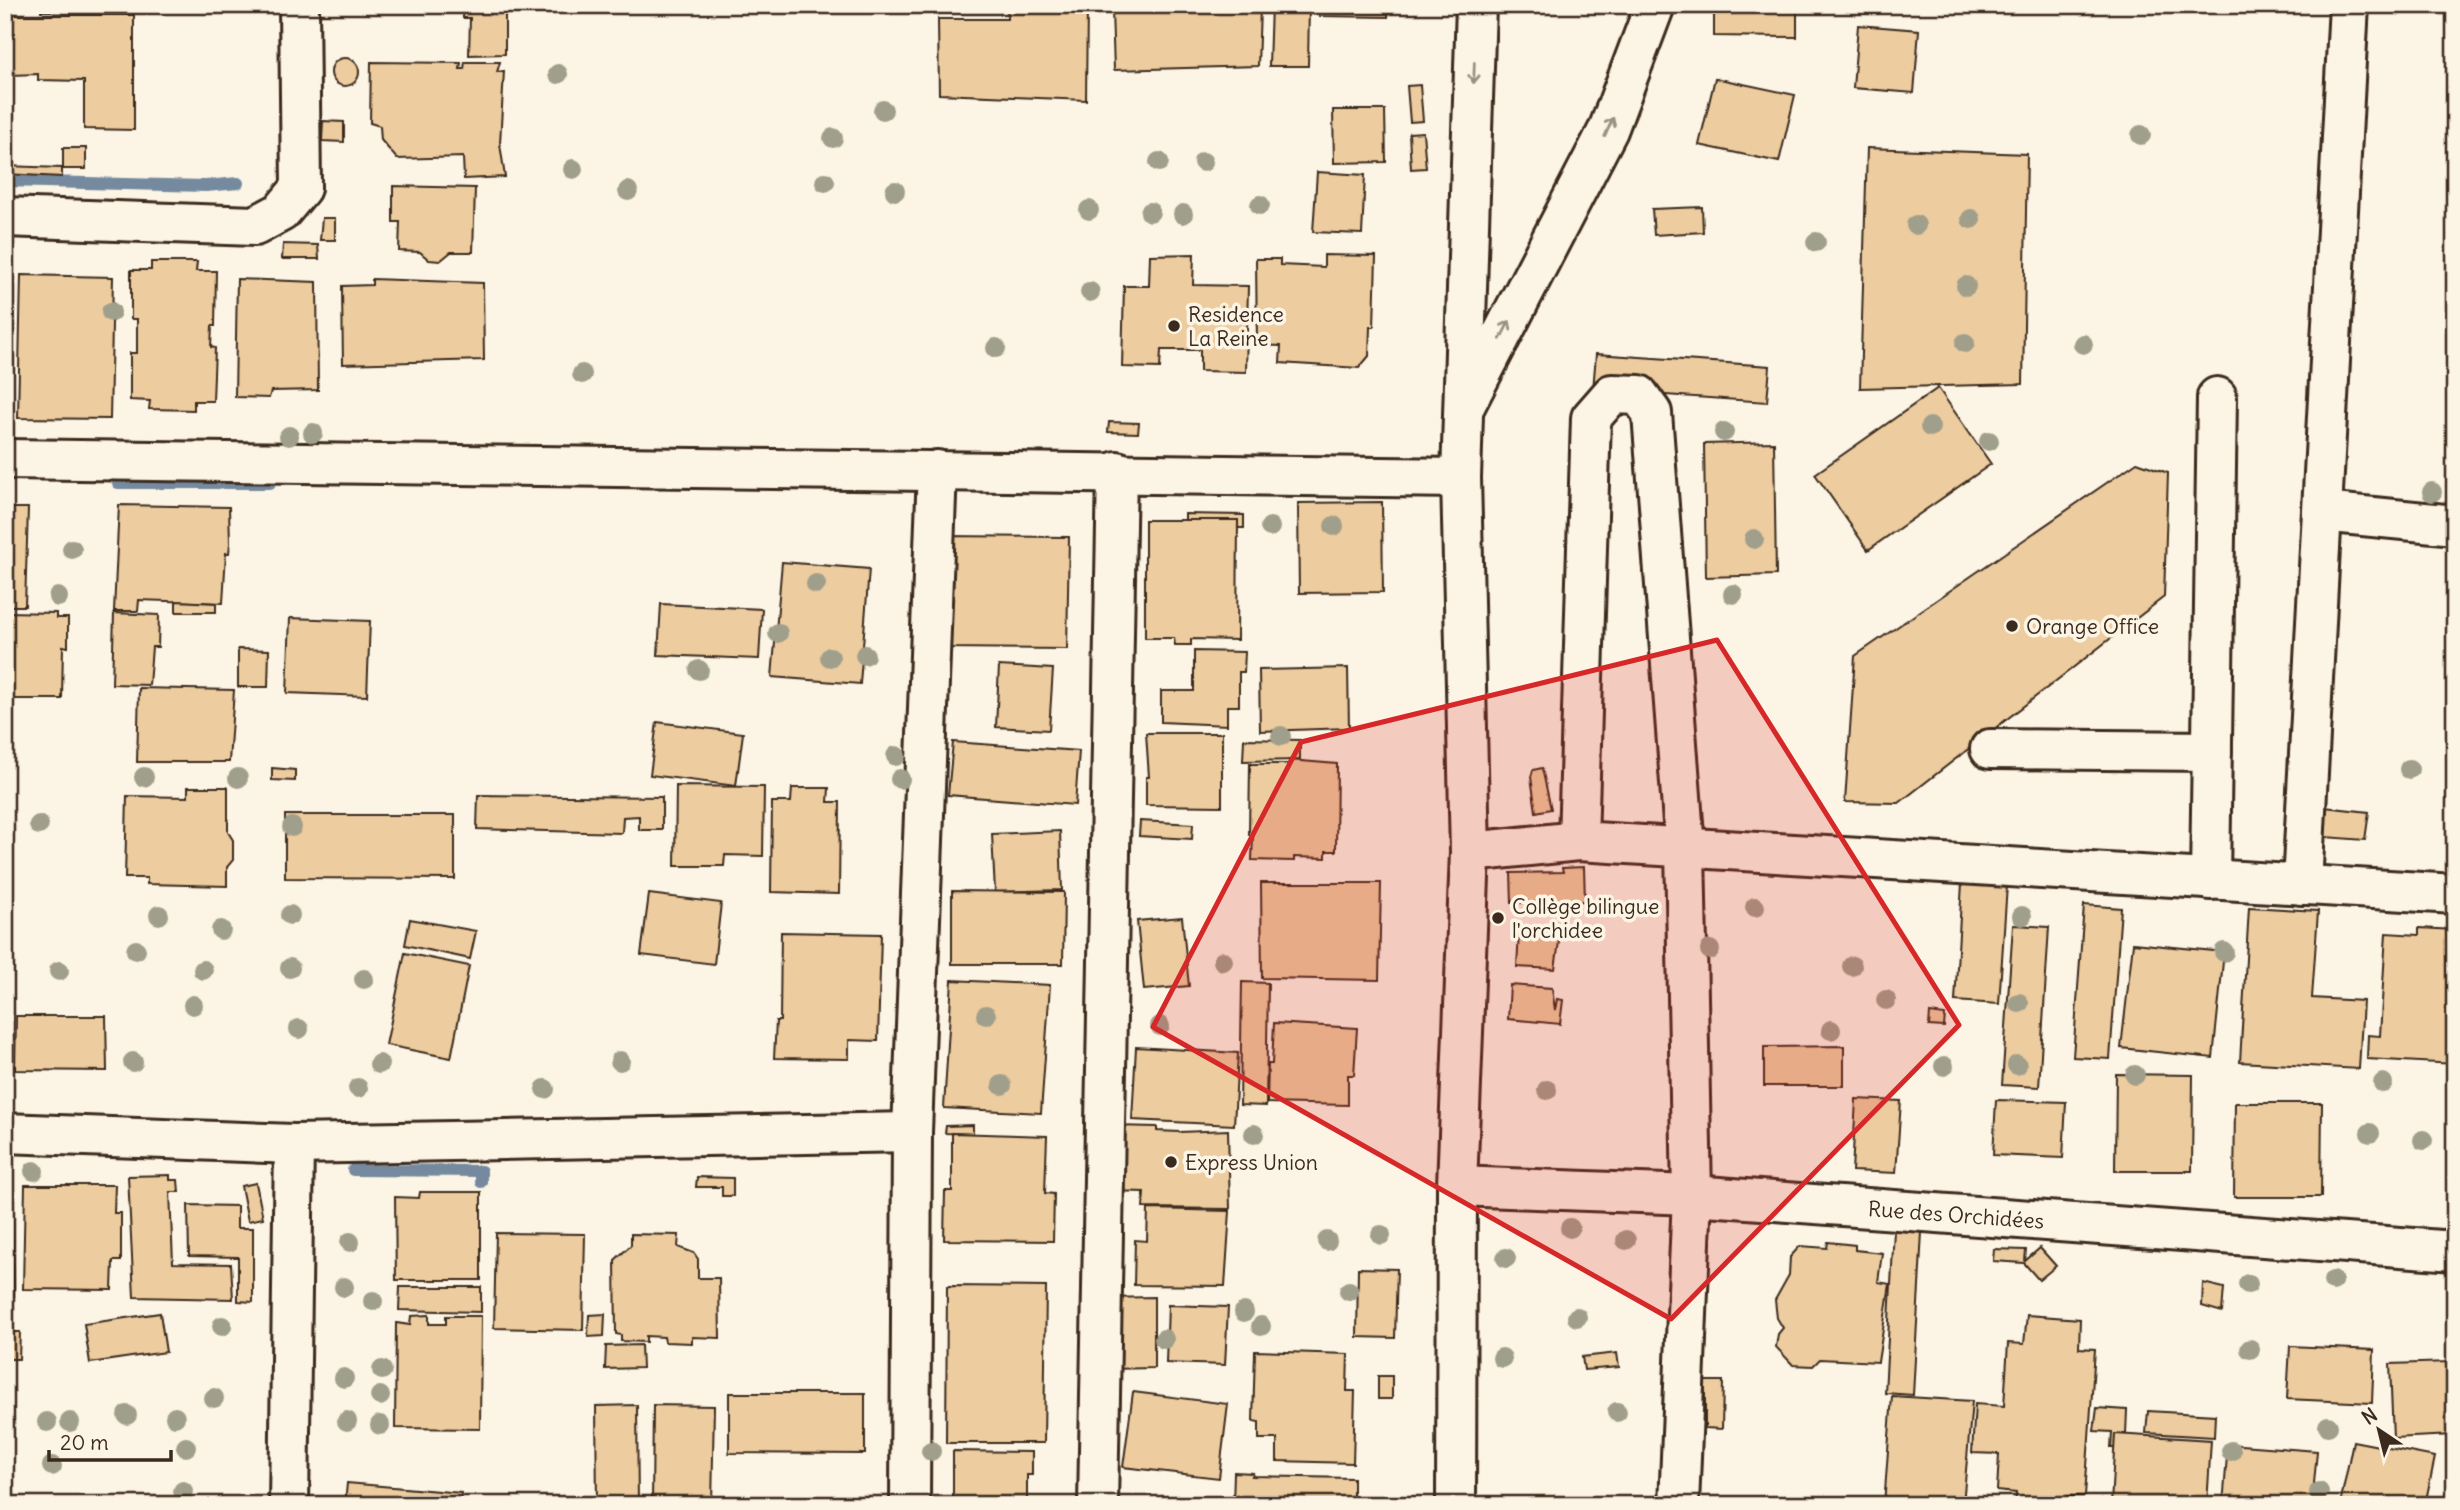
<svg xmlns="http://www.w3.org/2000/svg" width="2460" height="1510" viewBox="0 0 2460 1510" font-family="Delius,sans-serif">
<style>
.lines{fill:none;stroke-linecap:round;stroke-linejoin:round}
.stream{stroke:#75899f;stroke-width:12}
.building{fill:#edcc9f;stroke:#3b2a1e;stroke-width:2}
.minor-casing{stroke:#3b2a1e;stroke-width:44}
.major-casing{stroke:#3b2a1e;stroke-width:44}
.minor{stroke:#fcf5e5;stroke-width:38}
.major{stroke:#fcf5e5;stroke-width:38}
.tree{fill:#a09f8b}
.oneway{stroke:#9c9082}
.marked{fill:#d62828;fill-opacity:0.2;stroke:#d62828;stroke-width:5;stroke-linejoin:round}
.poi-dot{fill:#3b2a1e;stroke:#fcf5e5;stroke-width:2.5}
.labels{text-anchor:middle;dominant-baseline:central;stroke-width:7;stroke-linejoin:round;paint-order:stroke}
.poi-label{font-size:21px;fill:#3b2a1e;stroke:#fcf5e5;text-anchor:start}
.street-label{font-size:21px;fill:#3b2a1e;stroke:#fcf5e5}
</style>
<rect width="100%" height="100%" fill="#fcf5e5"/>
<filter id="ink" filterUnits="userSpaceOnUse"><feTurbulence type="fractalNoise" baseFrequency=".0143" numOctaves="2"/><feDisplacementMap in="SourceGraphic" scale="14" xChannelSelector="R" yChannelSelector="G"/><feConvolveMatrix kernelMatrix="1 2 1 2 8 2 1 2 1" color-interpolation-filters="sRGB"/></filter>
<g filter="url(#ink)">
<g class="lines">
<g class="stream">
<polyline points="5,181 206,186 238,183"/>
<polyline points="118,483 270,483"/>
<polyline points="353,1170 481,1171 481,1182"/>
</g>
</g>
<g class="building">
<polygon points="41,5 138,5 138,12 41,11"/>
<polygon points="463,5 505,5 505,54 469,55 470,18 463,18"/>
<polygon points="1008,5 1087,5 1086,100 939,94 938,19 1007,19"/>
<polygon points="1165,5 1260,8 1258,66 1114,70 1112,10 1162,9"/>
<polygon points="1271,5 1309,5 1308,66 1269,66"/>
<polygon points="1319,5 1388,5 1388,17 1319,16"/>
<polygon points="1714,5 1797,5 1797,37 1714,36"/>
<polygon points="5,15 134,15 134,130 84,129 84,81 38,80 38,74 10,75 5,86"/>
<polygon points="1858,25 1919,30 1914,93 1853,88"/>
<circle cx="345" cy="72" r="14"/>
<polygon points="371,62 461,63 460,69 464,69 465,62 500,62 497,72 504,71 500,144 505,177 464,179 463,157 397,159 381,140 380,126 370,123"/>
<polygon points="1715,78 1795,95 1779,162 1699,145"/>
<polygon points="1420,85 1423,121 1410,122 1407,86"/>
<polygon points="1333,110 1385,110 1386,162 1334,163"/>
<polygon points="323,121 344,122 344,142 322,141"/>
<polygon points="1423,132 1426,168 1411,169 1409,133"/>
<rect x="63" y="148" width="23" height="21"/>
<polygon points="1867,148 2027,154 2023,384 1860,388"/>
<polygon points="5,166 62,168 62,177 5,174"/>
<polygon points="1317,172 1365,175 1362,234 1313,232"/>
<polygon points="393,186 475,188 473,252 451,252 440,261 429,260 420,252 399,251 400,222 393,222"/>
<polygon points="1702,207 1703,232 1654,235 1652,209"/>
<polygon points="322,218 335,218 335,240 320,240"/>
<polygon points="283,244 318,245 319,259 282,259"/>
<polygon points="1194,254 1193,285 1248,286 1246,372 1200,371 1200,350 1161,350 1160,368 1122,367 1124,286 1149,286 1150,255"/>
<polygon points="1324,255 1376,256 1374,327 1370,327 1369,356 1359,368 1280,363 1281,346 1257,345 1256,259 1280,259 1280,265 1324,267"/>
<polygon points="151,262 197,262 196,271 216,271 215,326 212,326 211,347 215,348 213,401 194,401 194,410 149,409 150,401 130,400 130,353 137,353 137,319 131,319 131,270 151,270"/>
<polygon points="21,275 113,277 110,419 18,418"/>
<polygon points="237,279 317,282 318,390 271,391 269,398 235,397"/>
<polygon points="372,279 483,283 484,360 343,364 342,286 372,285"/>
<polygon points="1596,354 1770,366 1767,402 1593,390"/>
<polygon points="1938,388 1991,464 1868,550 1815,474"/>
<polygon points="1109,422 1139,423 1138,433 1108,432"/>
<polygon points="1774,442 1776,575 1706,577 1704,444"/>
<polygon points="2137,462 2168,473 2164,597 1899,803 1845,802 1855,656"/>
<polygon points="1382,502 1383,592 1299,593 1298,503"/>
<polygon points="119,505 229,507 230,543 229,553 226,553 223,603 139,600 138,611 114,611"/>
<polygon points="5,508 28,508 25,606 5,606"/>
<polygon points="1185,514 1244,515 1244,528 1238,528 1238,520 1185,521"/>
<polygon points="1145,520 1238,520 1237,640 1191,639 1191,645 1175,645 1174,638 1145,638"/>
<polygon points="944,536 1069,537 1067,649 943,648"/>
<polygon points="782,562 869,569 860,684 772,677"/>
<polygon points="176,601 216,603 216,612 176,612"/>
<polygon points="661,604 762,609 759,659 658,655"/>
<polygon points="5,612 56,613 56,618 68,618 68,647 63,646 62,699 5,699"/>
<polygon points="114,613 159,615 158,647 152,647 149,685 112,684"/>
<polygon points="290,618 370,621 367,696 287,693"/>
<polygon points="238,649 269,650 268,687 238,687"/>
<polygon points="1194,651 1245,652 1244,672 1239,672 1239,706 1227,706 1227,725 1161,722 1161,691 1194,691"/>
<polygon points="999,666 1053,669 1049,730 996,727"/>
<polygon points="1348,668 1349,728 1260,731 1259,670"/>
<polygon points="139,688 234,690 229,762 137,762"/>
<polygon points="657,722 743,733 736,786 650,775"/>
<polygon points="1146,733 1222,733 1222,806 1146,805 1146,777 1149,777"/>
<polygon points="1244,739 1300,740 1300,760 1243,761"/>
<polygon points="953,742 1079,751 1075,805 948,795"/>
<polygon points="1289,760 1337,764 1336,851 1326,851 1326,858 1294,857 1294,861 1252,860 1253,835 1249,835 1250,764 1289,764"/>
<polygon points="272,768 295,770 295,781 272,780"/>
<polygon points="1542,768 1551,809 1536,812 1531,777 1533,770"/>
<polygon points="676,786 764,787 763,856 725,855 724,866 675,866"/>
<polygon points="188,787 228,787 228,832 233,840 233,860 227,867 227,886 147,884 147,878 125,878 127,796 188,797"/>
<polygon points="792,788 829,788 828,802 840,802 839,894 771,892 772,802 791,802"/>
<polygon points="478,795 662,797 662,830 639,830 639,816 623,817 622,833 477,829"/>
<polygon points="2315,806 2369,812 2365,840 2312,836"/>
<polygon points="285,815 455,815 455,879 285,878"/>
<polygon points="1140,821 1193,824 1192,839 1139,836"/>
<polygon points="1060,831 1062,890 995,892 992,834"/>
<polygon points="1584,867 1585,901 1512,903 1511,873 1563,872 1562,868"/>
<polygon points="1261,883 1381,883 1379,980 1262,978"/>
<polygon points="1962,883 2007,885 1999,1004 1955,1001"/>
<polygon points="952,891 1064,892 1063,964 952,964"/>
<polygon points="649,894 721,903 714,964 641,955"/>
<polygon points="2084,905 2121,908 2110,1059 2073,1057"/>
<polygon points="2249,907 2318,911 2312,998 2363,1001 2359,1069 2240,1062"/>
<polygon points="1182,917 1189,986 1144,990 1137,921"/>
<polygon points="410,919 476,931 470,959 405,945"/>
<polygon points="2013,925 2049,927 2039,1087 2002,1085"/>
<polygon points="2419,928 2455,930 2455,1064 2367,1059 2368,1035 2380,1036 2386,933 2419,935"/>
<polygon points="781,932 881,934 878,1041 849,1040 849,1059 774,1058 776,1021 780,1021"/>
<polygon points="1519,933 1560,935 1555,969 1517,967"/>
<polygon points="2133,943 2224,952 2213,1058 2121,1048"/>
<polygon points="405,953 469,966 451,1058 386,1045"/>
<polygon points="952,980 1050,985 1041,1113 944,1108"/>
<polygon points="1242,982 1268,983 1266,1106 1240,1105"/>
<polygon points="1510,985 1552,988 1555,1010 1557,999 1563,1000 1560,1024 1508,1019"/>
<polygon points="1930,1013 1945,1015 1944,1027 1929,1026"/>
<polygon points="16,1016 106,1016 107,1071 15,1070"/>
<polygon points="1274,1023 1357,1028 1354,1075 1348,1075 1348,1105 1267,1103 1268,1064 1272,1064"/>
<polygon points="1844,1046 1844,1086 1764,1086 1764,1047"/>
<polygon points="1136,1047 1238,1053 1234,1125 1132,1120"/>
<polygon points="2116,1074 2193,1075 2192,1171 2115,1171"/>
<polygon points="1856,1099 1901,1101 1896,1173 1852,1171"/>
<polygon points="1996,1100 2066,1102 2063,1158 1993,1155"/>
<polygon points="2235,1103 2322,1103 2321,1197 2234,1197"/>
<polygon points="973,1125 973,1134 945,1133 946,1126"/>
<polygon points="1114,1126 1157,1127 1157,1131 1180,1132 1228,1130 1230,1209 1143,1208 1144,1192 1112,1191"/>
<polygon points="952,1133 1047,1136 1045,1193 1054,1194 1053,1241 944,1240 945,1191 952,1191"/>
<polygon points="170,1175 170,1180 178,1180 179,1192 170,1192 173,1263 231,1264 233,1299 134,1297 128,1176"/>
<polygon points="697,1177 733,1178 733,1196 722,1196 722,1187 696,1187"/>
<polygon points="256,1183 263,1218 248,1221 241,1186"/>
<polygon points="25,1185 115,1185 114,1213 121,1213 121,1261 113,1261 112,1290 23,1289"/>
<polygon points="420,1192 481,1192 481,1280 396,1280 395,1197 419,1198"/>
<polygon points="188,1205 237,1206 237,1228 253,1228 253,1302 238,1301 238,1257 189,1256"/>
<polygon points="1148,1209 1230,1211 1225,1286 1134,1285 1135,1240 1147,1241"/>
<polygon points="5,1215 12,1215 14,1296 5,1296"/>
<polygon points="1894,1230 1922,1232 1913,1395 1885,1393"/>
<polygon points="496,1233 585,1234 583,1330 494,1328"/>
<polygon points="631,1234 679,1235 678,1247 694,1253 698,1259 698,1278 719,1278 720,1338 692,1337 692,1343 665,1342 664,1337 646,1336 646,1342 621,1341 621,1335 616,1334 615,1260 631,1245"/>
<polygon points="1828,1242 1855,1245 1855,1250 1882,1253 1878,1282 1890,1284 1878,1362 1820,1359 1813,1366 1793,1365 1776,1347 1778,1334 1783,1328 1777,1318 1775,1300 1789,1275 1790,1257 1800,1246 1827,1248"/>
<polygon points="2040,1248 2056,1266 2039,1280 2024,1263 1993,1261 1994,1249 2026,1250 2025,1261"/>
<polygon points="1358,1268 1397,1269 1395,1338 1357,1337"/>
<polygon points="2203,1283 2224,1288 2222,1312 2202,1306"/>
<polygon points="947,1286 1046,1287 1044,1443 946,1443"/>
<polygon points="400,1287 481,1287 481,1312 399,1310"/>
<polygon points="1154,1297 1154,1368 1107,1369 1106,1298"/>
<polygon points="1168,1305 1228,1307 1225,1365 1166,1363"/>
<polygon points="160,1313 166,1352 90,1363 84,1324"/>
<polygon points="605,1314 604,1336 588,1337 589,1315"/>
<polygon points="429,1315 429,1324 446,1324 446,1316 481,1316 480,1429 395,1428 396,1323 410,1325 411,1316"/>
<polygon points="2027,1315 2080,1319 2079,1348 2095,1349 2085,1496 2068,1496 2068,1505 2015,1505 2016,1493 1997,1491 1999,1454 1972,1453 1975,1404 2004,1406 2008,1343 2024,1344"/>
<polygon points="5,1332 20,1332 19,1359 5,1359"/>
<polygon points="641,1345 642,1368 605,1369 606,1346"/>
<polygon points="2290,1346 2374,1350 2372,1403 2287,1399"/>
<polygon points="1255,1351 1348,1354 1347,1391 1355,1391 1353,1463 1277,1461 1277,1439 1259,1439 1259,1422 1253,1421"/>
<polygon points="1617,1353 1619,1367 1584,1370 1582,1357"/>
<polygon points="2450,1362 2453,1435 2393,1438 2390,1364"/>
<rect x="1378" y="1376" width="14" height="23"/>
<polygon points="1705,1381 1723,1381 1722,1429 1705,1428"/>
<polygon points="1133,1392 1228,1404 1219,1478 1123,1467"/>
<polygon points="729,1393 865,1393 865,1454 729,1453"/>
<polygon points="1892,1396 1972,1401 1963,1505 1884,1505"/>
<polygon points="637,1405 638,1505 597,1505 596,1406"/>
<polygon points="653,1405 714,1406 712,1505 652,1505"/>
<polygon points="2097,1408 2127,1410 2126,1434 2115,1434 2115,1448 2111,1448 2112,1432 2094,1431"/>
<polygon points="2148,1411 2215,1415 2214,1437 2146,1433"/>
<polygon points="2115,1434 2211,1440 2207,1505 2111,1505"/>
<polygon points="2353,1441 2435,1457 2425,1505 2340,1505"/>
<polygon points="2228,1444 2317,1451 2312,1505 2223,1505"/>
<polygon points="953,1451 1032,1452 1032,1475 1027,1475 1027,1503 1032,1505 953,1505"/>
<polygon points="1234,1472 1253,1473 1252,1476 1353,1478 1353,1505 1233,1505"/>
<polygon points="347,1483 461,1493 460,1505 345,1505"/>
</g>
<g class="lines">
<g class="minor-casing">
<g id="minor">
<polyline points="5,217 255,226 281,212 301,188 299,5"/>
<polyline points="5,459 1461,478"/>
<polyline points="2322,512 2455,525"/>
<polyline points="1990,749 2212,751"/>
<polyline points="1578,841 1591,418 1612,394 1639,395 1652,413 1685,849 1692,1195 1679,1505"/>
<polyline points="1470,852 1578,841 2455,894"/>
<polyline points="2210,880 2217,397"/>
<polyline points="2302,885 2349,5"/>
<polyline points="5,1133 294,1144 912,1132"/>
<path id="s1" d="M 1457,1186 L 1692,1195 L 2455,1251"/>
<polyline points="289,1505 294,1144"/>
<polyline points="910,1505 912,1132 937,470"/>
<polyline points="1098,1505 1117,471"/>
</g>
</g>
<g class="major-casing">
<g id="major">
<polyline points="1466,404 1608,130 1655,5"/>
<polyline points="1456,1505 1457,1186 1470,852 1461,478 1476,5"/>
</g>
</g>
<use href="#minor" class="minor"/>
<use href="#major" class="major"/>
</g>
<g class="tree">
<circle cx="558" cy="74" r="10"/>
<circle cx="883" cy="110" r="10"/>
<circle cx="2141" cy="135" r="10"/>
<circle cx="833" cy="138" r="10"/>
<circle cx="1159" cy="162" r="10"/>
<circle cx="1203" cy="162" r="10"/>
<circle cx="573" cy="169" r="10"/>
<circle cx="825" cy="182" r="10"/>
<circle cx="628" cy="191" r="10"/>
<circle cx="895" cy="191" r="10"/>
<circle cx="1260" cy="205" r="10"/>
<circle cx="1089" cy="210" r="10"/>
<circle cx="1150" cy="212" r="10"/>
<circle cx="1183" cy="214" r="10"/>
<circle cx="1971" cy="219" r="10"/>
<circle cx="1916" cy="225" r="10"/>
<circle cx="1816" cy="242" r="10"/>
<circle cx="1966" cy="286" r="10"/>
<circle cx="1090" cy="292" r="10"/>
<circle cx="111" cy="312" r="10"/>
<circle cx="1965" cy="343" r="10"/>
<circle cx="2083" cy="344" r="10"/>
<circle cx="996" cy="348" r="10"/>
<circle cx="582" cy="374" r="10"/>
<circle cx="1930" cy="427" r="10"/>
<circle cx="1724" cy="432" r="10"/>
<circle cx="313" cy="433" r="10"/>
<circle cx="289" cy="436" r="10"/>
<circle cx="1989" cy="441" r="10"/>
<circle cx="2432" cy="492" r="10"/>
<circle cx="1334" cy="526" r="10"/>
<circle cx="1270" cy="527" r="10"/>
<circle cx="1754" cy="539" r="10"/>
<circle cx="72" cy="549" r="10"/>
<circle cx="816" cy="584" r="10"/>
<circle cx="1733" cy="594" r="10"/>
<circle cx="58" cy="597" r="10"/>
<circle cx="778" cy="633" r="10"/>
<circle cx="865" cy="655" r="10"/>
<circle cx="830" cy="657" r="10"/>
<circle cx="699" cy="670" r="10"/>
<circle cx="1281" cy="736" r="10"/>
<circle cx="896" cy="756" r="10"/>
<circle cx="2409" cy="769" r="10"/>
<circle cx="144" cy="777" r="10"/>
<circle cx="238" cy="778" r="10"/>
<circle cx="900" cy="779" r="10"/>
<circle cx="39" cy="825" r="10"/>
<circle cx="292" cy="827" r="10"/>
<circle cx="1755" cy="907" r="10"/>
<circle cx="159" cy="915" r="10"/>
<circle cx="290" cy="915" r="10"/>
<circle cx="2022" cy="916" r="10"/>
<circle cx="221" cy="930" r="10"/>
<circle cx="136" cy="950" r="10"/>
<circle cx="1710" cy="950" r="10"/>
<circle cx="2224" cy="952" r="10"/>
<circle cx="1223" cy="961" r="10"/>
<circle cx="1852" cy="966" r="10"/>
<circle cx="290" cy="968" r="10"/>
<circle cx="203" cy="970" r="10"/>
<circle cx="59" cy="971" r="10"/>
<circle cx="364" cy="979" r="10"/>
<circle cx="1886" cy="1000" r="10"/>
<circle cx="2019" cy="1003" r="10"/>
<circle cx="193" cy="1005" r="10"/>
<circle cx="986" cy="1015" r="10"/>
<circle cx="1160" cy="1026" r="10"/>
<circle cx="299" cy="1029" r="10"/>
<circle cx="1831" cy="1030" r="10"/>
<circle cx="620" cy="1061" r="10"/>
<circle cx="133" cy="1062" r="10"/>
<circle cx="379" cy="1064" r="10"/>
<circle cx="2017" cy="1065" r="10"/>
<circle cx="1944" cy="1066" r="10"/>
<circle cx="2135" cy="1075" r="10"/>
<circle cx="2383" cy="1083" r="10"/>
<circle cx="1002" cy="1085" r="10"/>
<circle cx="358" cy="1088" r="10"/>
<circle cx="545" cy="1089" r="10"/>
<circle cx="1547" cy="1090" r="10"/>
<circle cx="2370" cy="1133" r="10"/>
<circle cx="1254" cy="1134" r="10"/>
<circle cx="2423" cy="1140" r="10"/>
<circle cx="34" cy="1171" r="10"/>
<circle cx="1570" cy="1228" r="10"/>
<circle cx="1381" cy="1235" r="10"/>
<circle cx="1626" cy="1240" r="10"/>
<circle cx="1327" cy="1241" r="10"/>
<circle cx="350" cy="1242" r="10"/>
<circle cx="1506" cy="1258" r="10"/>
<circle cx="2333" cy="1281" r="10"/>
<circle cx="2248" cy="1284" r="10"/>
<circle cx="344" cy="1287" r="10"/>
<circle cx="1349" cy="1291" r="10"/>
<circle cx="373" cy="1301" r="10"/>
<circle cx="1244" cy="1312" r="10"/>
<circle cx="1577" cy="1317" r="10"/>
<circle cx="222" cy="1326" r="10"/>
<circle cx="1261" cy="1326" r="10"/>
<circle cx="1164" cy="1339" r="10"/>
<circle cx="2250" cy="1349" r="10"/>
<circle cx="1502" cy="1358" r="10"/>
<circle cx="382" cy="1370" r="10"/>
<circle cx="344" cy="1378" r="10"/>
<circle cx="380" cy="1396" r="10"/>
<circle cx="214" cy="1398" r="10"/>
<circle cx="1617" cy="1412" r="10"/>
<circle cx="127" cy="1415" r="10"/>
<circle cx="175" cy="1417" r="10"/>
<circle cx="347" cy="1421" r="10"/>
<circle cx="47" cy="1422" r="10"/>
<circle cx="70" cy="1422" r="10"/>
<circle cx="380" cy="1425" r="10"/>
<circle cx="2328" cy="1426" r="10"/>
<circle cx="186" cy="1447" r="10"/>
<circle cx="931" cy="1451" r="10"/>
<circle cx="2231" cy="1451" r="10"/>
<circle cx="52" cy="1466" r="10"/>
<circle cx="183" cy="1491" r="10"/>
<circle cx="2319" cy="1492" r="10"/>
</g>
<defs><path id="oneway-shaft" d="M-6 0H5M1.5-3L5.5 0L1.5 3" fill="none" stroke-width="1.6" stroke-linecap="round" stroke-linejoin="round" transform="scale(1.75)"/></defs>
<g class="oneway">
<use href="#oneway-shaft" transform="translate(1474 73) rotate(92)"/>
<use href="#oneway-shaft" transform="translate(1609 127) rotate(-66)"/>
<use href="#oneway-shaft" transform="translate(1505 330) rotate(-63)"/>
</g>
</g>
<path class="marked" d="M 1717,640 L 1959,1025 L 1671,1319 L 1153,1027 L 1301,742 Z"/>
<g class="poi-dot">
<circle cx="1174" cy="326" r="7"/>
<circle cx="2012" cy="626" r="7"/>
<circle cx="1498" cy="918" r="7"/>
<circle cx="1171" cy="1162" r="7"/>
</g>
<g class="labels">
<g class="poi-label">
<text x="1188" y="314">Residence<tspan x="1188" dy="24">La Reine</tspan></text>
<text x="2026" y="626">Orange Office</text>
<text x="1512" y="906">Collège bilingue<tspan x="1512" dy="24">l'orchidee</tspan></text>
<text x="1185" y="1162">Express Union</text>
</g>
<g class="street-label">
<text stroke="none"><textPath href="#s1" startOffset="500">Rue des Orchidées</textPath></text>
</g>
</g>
<rect width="2460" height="1510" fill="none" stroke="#fcf5e5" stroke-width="28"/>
<rect x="14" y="14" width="2432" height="1482" fill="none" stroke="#3b2a1e" stroke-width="2.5" filter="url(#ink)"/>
<g transform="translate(2379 1430) rotate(325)" stroke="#fcf5e5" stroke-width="5" paint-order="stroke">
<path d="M0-5L12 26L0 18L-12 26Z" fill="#3b2a1e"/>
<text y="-10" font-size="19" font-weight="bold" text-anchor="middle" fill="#3b2a1e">N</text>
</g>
<path d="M49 1450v10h122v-10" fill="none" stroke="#3b2a1e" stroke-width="3.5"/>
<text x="60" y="1450" font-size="21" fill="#3b2a1e" stroke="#fcf5e5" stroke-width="5" paint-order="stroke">20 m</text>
</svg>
